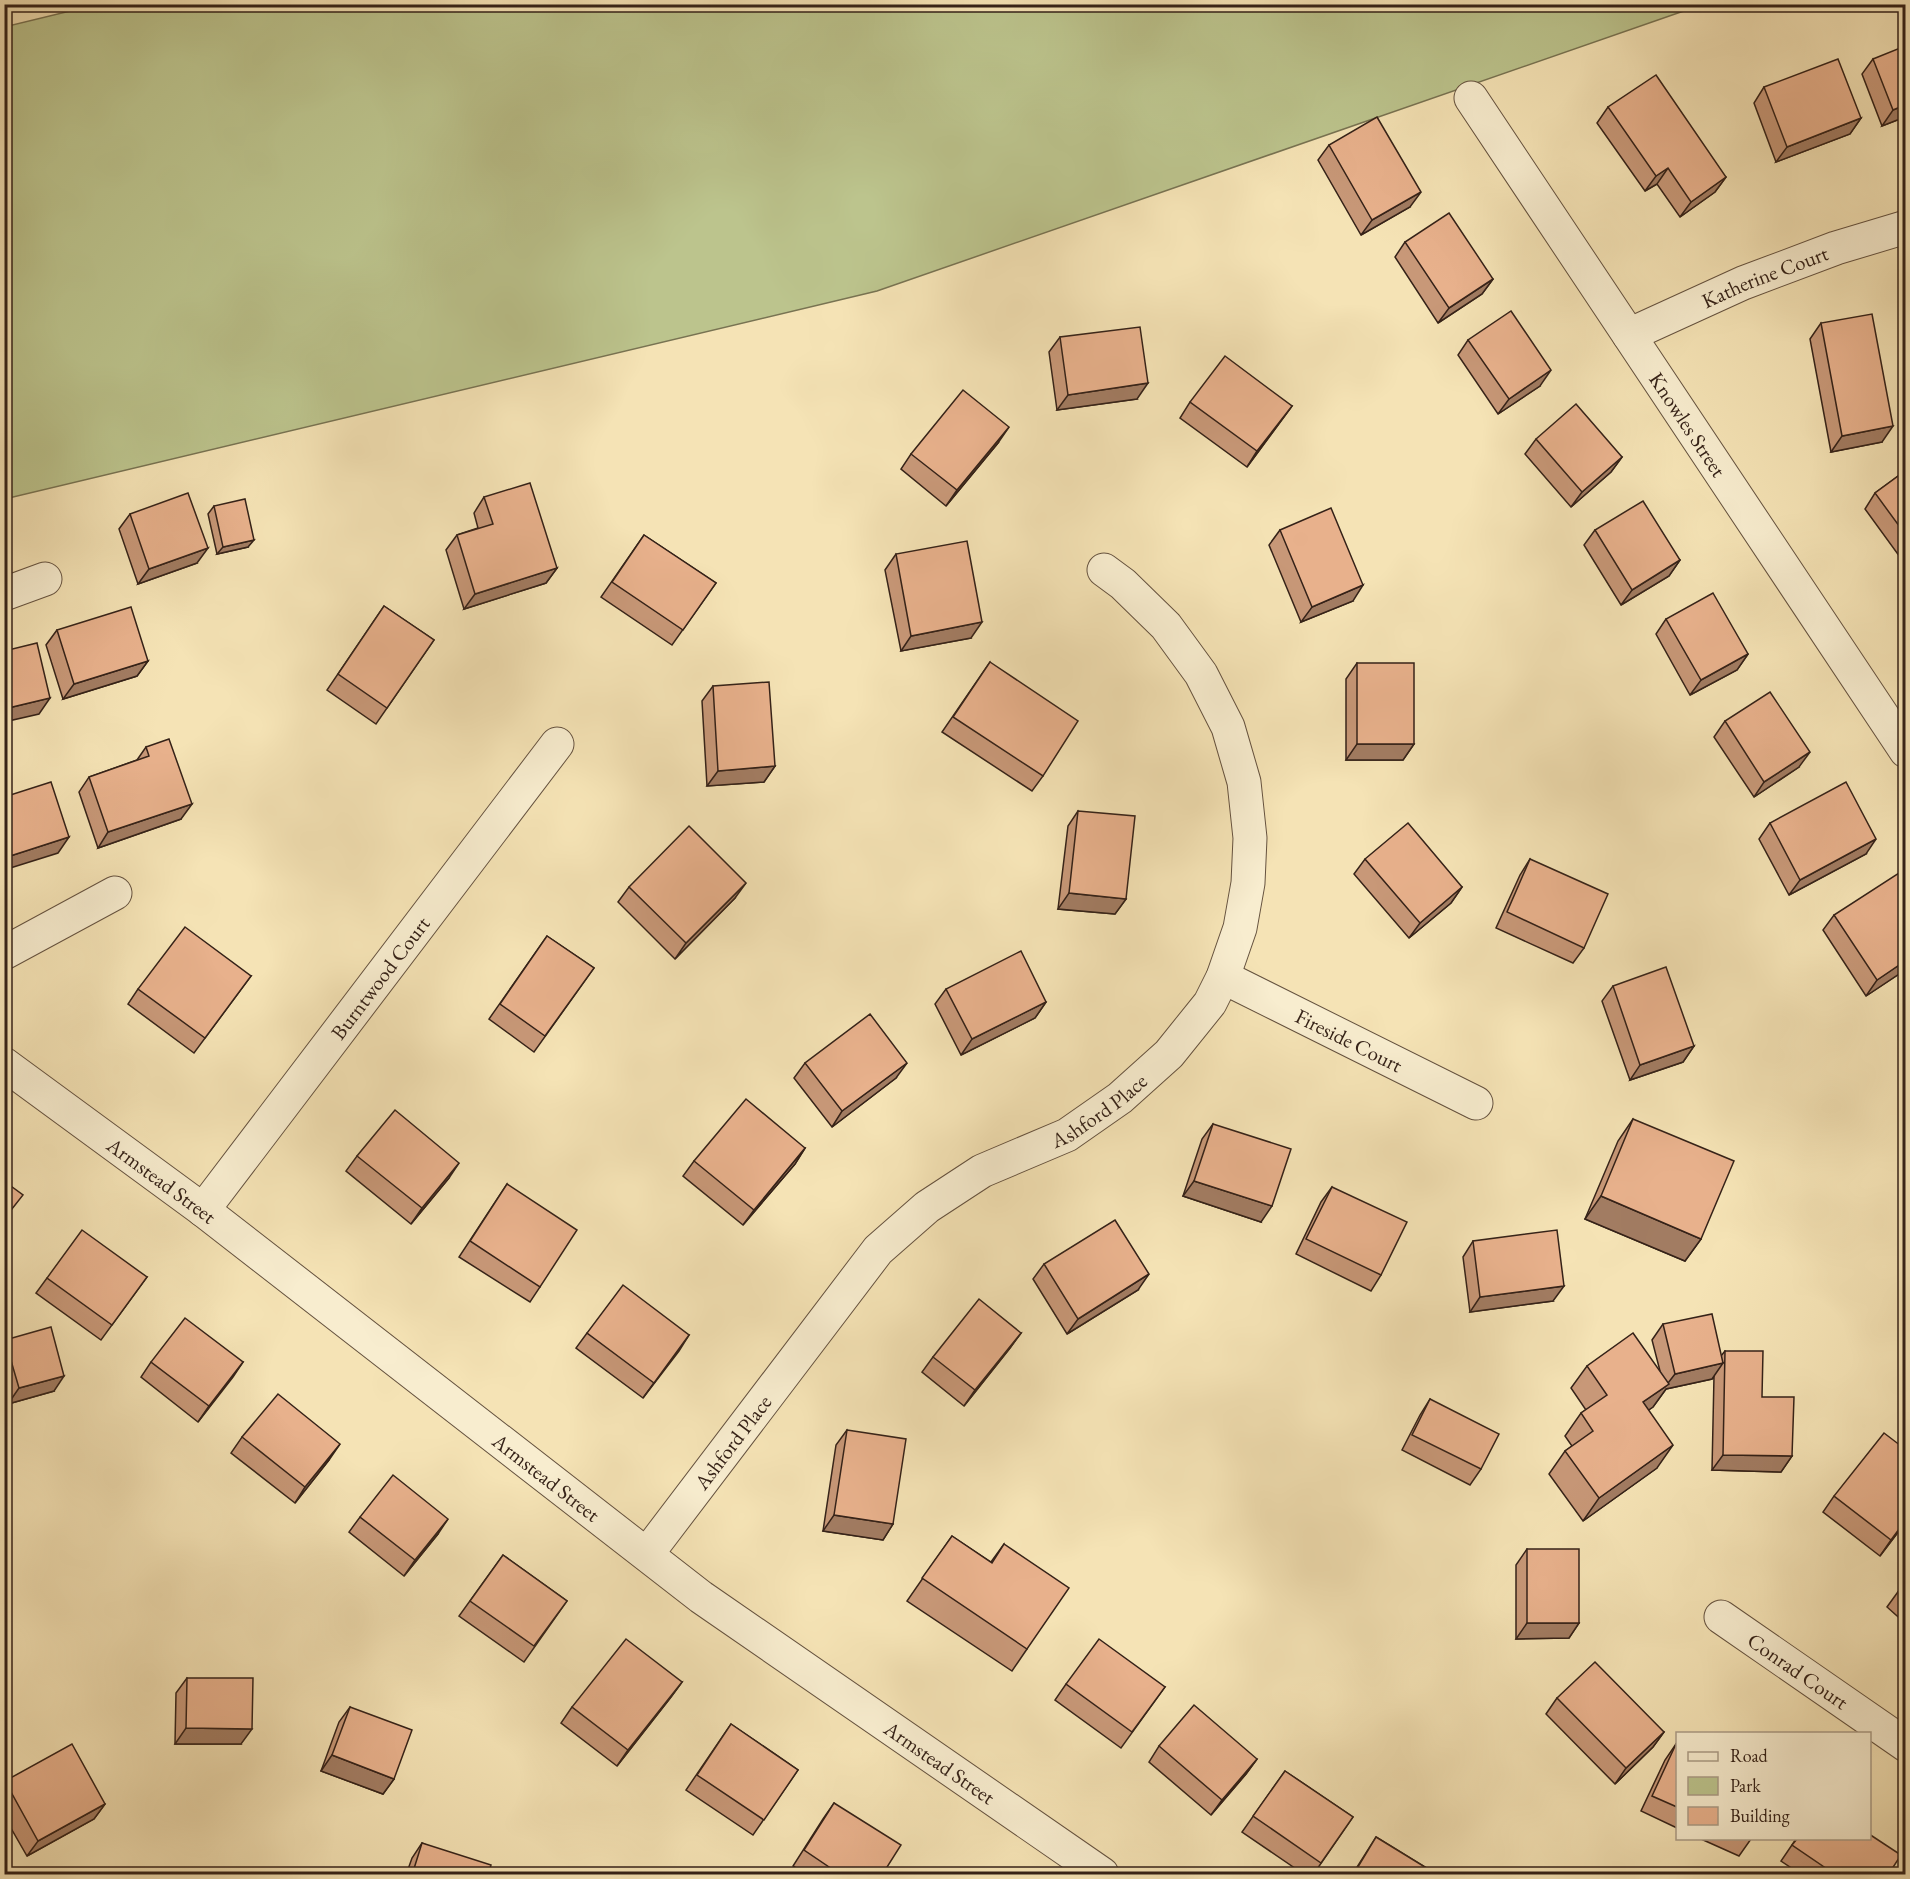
<svg xmlns="http://www.w3.org/2000/svg" width="1910" height="1879" viewBox="0 0 1910 1879" font-family="'EB Garamond',serif">
<style>
.green{fill:#bcc48d;stroke:#787352;stroke-width:1.5}
.lines{fill:none;stroke-linecap:round;stroke-linejoin:round}
.minor-casing{stroke:#65523f;stroke-width:35}
.minor{stroke:#f8edcf;stroke-width:33}
.wall{fill:#c89878;stroke:#352218;stroke-width:1.5}
.shaded-wall{fill:#a27c62;stroke:#352218;stroke-width:1.5}
.building{fill:#e8b18c;stroke:#352218;stroke-width:1.5}
.labels{text-anchor:middle;dominant-baseline:central;stroke-width:6;stroke-linejoin:round;paint-order:stroke}
.street-label{font-size:21px;fill:#352218;stroke:#f8edcf}
</style>
<rect width="100%" height="100%" fill="#f5e3b5"/>
<filter id="stains"><feTurbulence type="fractalNoise" baseFrequency=".00333" numOctaves="4"/><feColorMatrix values="0 0 0 0 .2 0 0 0 0 .09 0 0 0 0 .02 0 0 0 .5 -.17"/></filter>
<radialGradient id="worn" r=".72"><stop offset=".6" stop-color="#630" stop-opacity="0"/><stop offset="1" stop-color="#630" stop-opacity=".3"/></radialGradient>
<polygon class="green" points="99,4 1701,5 877,291 9,498 4,496 4,27"/>
<g class="lines">
<g class="minor-casing">
<g id="minor">
<path id="s1" d="M 1471,98 L 1906,751"/>
<path id="s2" d="M 1629,335 L 1743,283 L 1836,248 L 1906,227"/>
<polyline points="4,594 45,579"/>
<polyline points="4,953 115,893"/>
<path id="s3" d="M 1223,977 L 1476,1103"/>
<path id="s4" d="M 4,1064 L 203,1210 L 701,1597 L 1102,1874"/>
<path id="s5" d="M 203,1210 L 557,744"/>
<path id="s6" d="M 647,1554 L 878,1250 L 927,1207 L 982,1171 L 1067,1135 L 1120,1098 L 1169,1054 L 1210,1003 L 1223,977 L 1240,928 L 1248,883 L 1250,838 L 1244,782 L 1228,727 L 1201,674 L 1166,626 L 1123,584 L 1104,570"/>
<path id="s7" d="M 1721,1617 L 1906,1745"/>
</g>
</g>
<use href="#minor" class="minor"/>
</g>
<g class="wall">
<polygon points="1873,59 1905,117 1882,126 1862,74"/>
<polygon points="1764,87 1861,118 1850,134 1776,162 1754,103"/>
<polygon points="1608,107 1726,177 1715,192 1680,217 1657,184 1645,191 1597,123"/>
<polygon points="1329,145 1410,207 1361,235 1318,160"/>
<polygon points="1405,242 1493,279 1482,294 1438,323 1395,257"/>
<polygon points="1821,323 1882,442 1831,452 1810,339"/>
<polygon points="1060,337 1137,399 1057,410 1049,352"/>
<polygon points="1468,340 1540,386 1498,414 1458,355"/>
<polygon points="1190,402 1292,406 1247,467 1180,418"/>
<polygon points="1536,439 1622,457 1611,472 1571,507 1525,454"/>
<polygon points="998,443 946,506 901,469 911,454"/>
<polygon points="1905,471 1905,564 1865,509 1875,493"/>
<polygon points="484,497 557,568 546,583 464,609 446,550 457,535 478,528 474,513"/>
<polygon points="214,506 248,547 217,554 208,514"/>
<polygon points="130,514 197,563 138,584 119,529"/>
<polygon points="1280,530 1353,601 1301,622 1269,545"/>
<polygon points="1595,530 1680,560 1669,576 1621,605 1584,545"/>
<polygon points="644,535 716,583 672,645 601,597"/>
<polygon points="896,554 971,638 901,651 885,570"/>
<polygon points="384,606 434,640 376,724 327,690"/>
<polygon points="1666,619 1748,654 1737,670 1690,695 1656,634"/>
<polygon points="57,630 148,661 137,676 63,699 46,645"/>
<polygon points="990,662 1043,776 1032,791 942,732"/>
<polygon points="1357,663 1414,744 1403,760 1346,760 1346,679"/>
<polygon points="713,686 775,766 764,782 707,786 702,701"/>
<polygon points="1725,721 1799,767 1754,797 1714,737"/>
<polygon points="146,747 181,819 98,848 79,792 89,777 137,760"/>
<polygon points="1078,811 1126,899 1115,914 1058,909 1068,826"/>
<polygon points="1770,823 1866,854 1789,895 1759,839"/>
<polygon points="1365,859 1462,887 1451,903 1409,938 1354,874"/>
<polygon points="1530,859 1584,948 1573,963 1496,928 1520,875"/>
<polygon points="629,887 735,898 675,959 618,902"/>
<polygon points="1834,915 1905,970 1866,996 1823,930"/>
<polygon points="547,936 594,968 534,1052 489,1019"/>
<polygon points="251,976 194,1053 128,1004 138,989"/>
<polygon points="1613,986 1694,1046 1683,1062 1630,1080 1602,1001"/>
<polygon points="946,989 1046,1002 1035,1018 961,1055 935,1004"/>
<polygon points="805,1063 896,1078 832,1127 794,1078"/>
<polygon points="1633,1119 1701,1239 1685,1261 1585,1219 1618,1141"/>
<polygon points="1213,1124 1261,1222 1183,1196 1202,1139"/>
<polygon points="805,1148 795,1164 743,1225 683,1176 694,1161"/>
<polygon points="357,1156 449,1178 411,1224 346,1171"/>
<polygon points="507,1184 540,1287 530,1302 459,1257"/>
<polygon points="1332,1187 1381,1275 1371,1291 1296,1254 1321,1202"/>
<polygon points="1473,1241 1553,1301 1470,1312 1463,1257"/>
<polygon points="1044,1264 1138,1290 1067,1334 1033,1279"/>
<polygon points="147,1277 101,1340 36,1293 47,1278"/>
<polygon points="1663,1324 1721,1356 1725,1351 1762,1397 1792,1456 1781,1472 1712,1470 1714,1376 1712,1379 1666,1389 1653,1407 1648,1410 1657,1468 1583,1521 1549,1474 1565,1451 1572,1446 1565,1436 1581,1413 1586,1410 1571,1388 1587,1366 1660,1371 1652,1340"/>
<polygon points="587,1333 689,1335 643,1398 576,1348"/>
<polygon points="1021,1333 1010,1348 964,1406 922,1372 933,1357"/>
<polygon points="5,1340 54,1391 8,1404 4,1391"/>
<polygon points="151,1362 243,1362 198,1422 141,1377"/>
<polygon points="1430,1399 1481,1469 1470,1485 1402,1450 1420,1415"/>
<polygon points="847,1430 893,1524 883,1540 823,1531 836,1445"/>
<polygon points="242,1437 329,1460 295,1503 231,1453"/>
<polygon points="1905,1462 1901,1469 1905,1523 1880,1556 1823,1512 1834,1496"/>
<polygon points="360,1517 438,1534 404,1576 349,1532"/>
<polygon points="952,1536 991,1562 1004,1544 1027,1649 1012,1671 907,1601"/>
<polygon points="1527,1549 1579,1623 1569,1638 1516,1639 1516,1565"/>
<polygon points="503,1555 567,1601 524,1662 459,1616"/>
<polygon points="1905,1582 1905,1623 1887,1607"/>
<polygon points="187,1678 241,1744 175,1744 176,1693"/>
<polygon points="682,1682 671,1697 617,1766 561,1723 572,1707"/>
<polygon points="1066,1684 1165,1687 1121,1748 1055,1700"/>
<polygon points="1557,1698 1664,1732 1653,1747 1615,1784 1546,1714"/>
<polygon points="350,1707 394,1779 383,1794 321,1771 339,1722"/>
<polygon points="731,1724 798,1770 753,1835 686,1790"/>
<polygon points="1676,1744 1677,1745 1677,1828 1641,1811 1665,1760"/>
<polygon points="1159,1746 1257,1759 1246,1774 1211,1815 1149,1762"/>
<polygon points="1285,1771 1353,1817 1313,1875 1305,1875 1242,1832"/>
<polygon points="4,1781 105,1804 94,1819 27,1856 4,1816"/>
<polygon points="834,1803 882,1875 807,1875 793,1866 823,1819"/>
<polygon points="1376,1837 1438,1875 1352,1875"/>
<polygon points="1701,1839 1751,1839 1739,1856"/>
<polygon points="1796,1839 1888,1875 1802,1875 1781,1861"/>
<polygon points="422,1843 488,1875 406,1875 412,1858"/>
</g>
<g class="shaded-wall">
<polygon points="1905,105 1905,117 1882,126 1893,110"/>
<polygon points="1861,118 1850,134 1776,162 1787,147"/>
<polygon points="1668,168 1657,184 1645,191 1656,176"/>
<polygon points="1726,177 1715,192 1680,217 1691,202"/>
<polygon points="1421,192 1410,207 1361,235 1372,220"/>
<polygon points="1493,279 1482,294 1438,323 1449,308"/>
<polygon points="1551,370 1540,386 1498,414 1509,399"/>
<polygon points="1148,383 1137,399 1057,410 1068,395"/>
<polygon points="1292,406 1281,421 1247,467 1257,451"/>
<polygon points="1893,426 1882,442 1831,452 1842,436"/>
<polygon points="1009,427 998,443 946,506 957,490"/>
<polygon points="1622,457 1611,472 1571,507 1582,492"/>
<polygon points="254,540 248,547 217,554 223,547"/>
<polygon points="208,548 197,563 138,584 149,569"/>
<polygon points="1680,560 1669,576 1621,605 1632,590"/>
<polygon points="557,568 546,583 464,609 475,594"/>
<polygon points="1363,585 1353,601 1301,622 1312,607"/>
<polygon points="982,622 971,638 901,651 911,636"/>
<polygon points="1748,654 1737,670 1690,695 1701,680"/>
<polygon points="148,661 137,676 63,699 74,684"/>
<polygon points="50,698 39,714 4,722 4,709"/>
<polygon points="1357,744 1414,744 1403,760 1346,760"/>
<polygon points="1810,752 1799,767 1754,797 1764,782"/>
<polygon points="775,766 764,782 707,786 718,771"/>
<polygon points="192,804 181,819 98,848 108,832"/>
<polygon points="69,837 58,853 4,870 4,858"/>
<polygon points="1876,839 1866,854 1789,895 1800,880"/>
<polygon points="746,883 735,898 675,959 686,943"/>
<polygon points="1462,887 1451,903 1409,938 1420,923"/>
<polygon points="1069,893 1126,899 1115,914 1058,909"/>
<polygon points="1905,961 1905,970 1866,996 1877,980"/>
<polygon points="1046,1002 1035,1018 961,1055 972,1039"/>
<polygon points="1694,1046 1683,1062 1630,1080 1640,1065"/>
<polygon points="907,1063 896,1078 832,1127 842,1111"/>
<polygon points="805,1148 795,1164 743,1225 754,1210"/>
<polygon points="459,1163 449,1178 411,1224 422,1208"/>
<polygon points="1194,1181 1272,1206 1261,1222 1183,1196"/>
<polygon points="1601,1196 1701,1239 1685,1261 1585,1219"/>
<polygon points="1149,1274 1138,1290 1067,1334 1078,1319"/>
<polygon points="1564,1286 1553,1301 1470,1312 1480,1297"/>
<polygon points="1021,1333 1010,1348 964,1406 975,1390"/>
<polygon points="689,1335 679,1351 643,1398 654,1383"/>
<polygon points="243,1362 233,1377 198,1422 209,1406"/>
<polygon points="1723,1363 1712,1379 1666,1389 1653,1407 1627,1425 1643,1402 1665,1387 1675,1374"/>
<polygon points="64,1376 54,1391 8,1404 19,1388"/>
<polygon points="340,1444 329,1460 295,1503 305,1487"/>
<polygon points="1673,1445 1657,1468 1583,1521 1599,1498"/>
<polygon points="1723,1455 1792,1456 1781,1472 1712,1470"/>
<polygon points="834,1515 893,1524 883,1540 823,1531"/>
<polygon points="448,1519 438,1534 404,1576 415,1560"/>
<polygon points="1905,1521 1905,1523 1880,1556 1891,1540"/>
<polygon points="1527,1623 1579,1623 1569,1638 1516,1639"/>
<polygon points="682,1682 671,1697 617,1766 628,1750"/>
<polygon points="186,1728 252,1729 241,1744 175,1744"/>
<polygon points="1664,1732 1653,1747 1615,1784 1626,1768"/>
<polygon points="332,1755 394,1779 383,1794 321,1771"/>
<polygon points="1257,1759 1246,1774 1211,1815 1222,1800"/>
<polygon points="105,1804 94,1819 27,1856 38,1841"/>
</g>
<g class="building">
<polygon points="1905,46 1905,105 1893,110 1873,59"/>
<polygon points="1838,59 1861,118 1787,147 1764,87"/>
<polygon points="1656,75 1726,177 1691,202 1668,168 1656,176 1608,107"/>
<polygon points="1377,117 1421,192 1372,220 1329,145"/>
<polygon points="1449,213 1493,279 1449,308 1405,242"/>
<polygon points="1511,311 1551,370 1509,399 1468,340"/>
<polygon points="1872,314 1893,426 1842,436 1821,323"/>
<polygon points="1140,327 1148,383 1068,395 1060,337"/>
<polygon points="1225,356 1292,406 1257,451 1190,402"/>
<polygon points="963,390 1009,427 957,490 911,454"/>
<polygon points="1576,404 1622,457 1582,492 1536,439"/>
<polygon points="1905,471 1905,534 1875,493"/>
<polygon points="530,483 557,568 475,594 457,535 493,524 484,497"/>
<polygon points="188,493 208,548 149,569 130,514"/>
<polygon points="245,499 254,540 223,547 214,506"/>
<polygon points="1643,501 1680,560 1632,590 1595,530"/>
<polygon points="1331,508 1363,585 1312,607 1280,530"/>
<polygon points="644,535 716,583 683,630 612,582"/>
<polygon points="967,541 982,622 911,636 896,554"/>
<polygon points="1713,593 1748,654 1701,680 1666,619"/>
<polygon points="384,606 434,640 387,708 338,674"/>
<polygon points="131,607 148,661 74,684 57,630"/>
<polygon points="37,643 50,698 4,709 4,651"/>
<polygon points="990,662 1078,721 1043,776 953,717"/>
<rect x="1357" y="663" width="57" height="81"/>
<polygon points="769,682 775,766 718,771 713,686"/>
<polygon points="1770,692 1810,752 1764,782 1725,721"/>
<polygon points="169,739 192,804 108,832 89,777 149,756 146,747"/>
<polygon points="51,782 69,837 4,858 4,797"/>
<polygon points="1846,782 1876,839 1800,880 1770,823"/>
<polygon points="1078,811 1135,816 1126,899 1069,893"/>
<polygon points="1408,823 1462,887 1420,923 1365,859"/>
<polygon points="689,826 746,883 686,943 629,887"/>
<polygon points="1530,859 1608,894 1584,948 1507,912"/>
<polygon points="1902,871 1905,877 1905,961 1877,980 1834,915"/>
<polygon points="185,927 251,976 205,1038 138,989"/>
<polygon points="547,936 594,968 545,1036 500,1004"/>
<polygon points="1021,951 1046,1002 972,1039 946,989"/>
<polygon points="1666,967 1694,1046 1640,1065 1613,986"/>
<polygon points="870,1014 907,1063 842,1111 805,1063"/>
<polygon points="746,1099 805,1148 754,1210 694,1161"/>
<polygon points="395,1110 459,1163 422,1208 357,1156"/>
<polygon points="1633,1119 1734,1161 1701,1239 1601,1196"/>
<polygon points="1213,1124 1291,1149 1272,1206 1194,1181"/>
<polygon points="4,1181 23,1195 4,1219"/>
<polygon points="507,1184 577,1230 540,1287 470,1241"/>
<polygon points="1332,1187 1407,1222 1381,1275 1306,1239"/>
<polygon points="1115,1220 1149,1274 1078,1319 1044,1264"/>
<polygon points="82,1230 147,1277 112,1325 47,1278"/>
<polygon points="1557,1230 1564,1286 1480,1297 1473,1241"/>
<polygon points="623,1285 689,1335 654,1383 587,1333"/>
<polygon points="979,1299 1021,1333 975,1390 933,1357"/>
<polygon points="1712,1314 1723,1363 1675,1374 1663,1324"/>
<polygon points="185,1318 243,1362 209,1406 151,1362"/>
<polygon points="51,1327 64,1376 19,1388 5,1340"/>
<polygon points="1633,1333 1669,1384 1643,1402 1673,1445 1599,1498 1565,1451 1593,1431 1581,1413 1607,1395 1587,1366"/>
<polygon points="1725,1351 1763,1351 1762,1397 1794,1397 1792,1456 1723,1455"/>
<polygon points="278,1394 340,1444 305,1487 242,1437"/>
<polygon points="1430,1399 1499,1434 1481,1469 1412,1435"/>
<polygon points="847,1430 906,1439 893,1524 834,1515"/>
<polygon points="1884,1433 1905,1449 1905,1461 1900,1468 1905,1472 1905,1521 1891,1540 1834,1496"/>
<polygon points="393,1475 448,1519 415,1560 360,1517"/>
<polygon points="952,1536 992,1563 1004,1544 1069,1588 1027,1649 922,1578"/>
<rect x="1527" y="1549" width="52" height="74"/>
<polygon points="503,1555 567,1601 534,1646 470,1601"/>
<polygon points="1905,1582 1905,1598 1898,1592"/>
<polygon points="626,1639 682,1682 628,1750 572,1707"/>
<polygon points="1099,1639 1165,1687 1132,1732 1066,1684"/>
<polygon points="1595,1662 1664,1732 1626,1768 1557,1698"/>
<polygon points="187,1678 253,1678 252,1729 186,1728"/>
<polygon points="1194,1705 1257,1759 1222,1800 1159,1746"/>
<polygon points="350,1707 412,1730 394,1779 332,1755"/>
<polygon points="731,1724 798,1770 764,1820 697,1775"/>
<polygon points="72,1744 105,1804 38,1841 5,1781"/>
<polygon points="1676,1744 1677,1745 1677,1807 1652,1796"/>
<polygon points="1285,1771 1353,1817 1321,1863 1253,1816"/>
<polygon points="834,1803 901,1845 882,1875 841,1875 804,1850"/>
<polygon points="1869,1834 1901,1855 1888,1875 1836,1875 1792,1845 1797,1839 1869,1839"/>
<polygon points="1376,1837 1438,1875 1353,1875"/>
<polygon points="422,1843 491,1865 488,1875 412,1875"/>
<polygon points="940,1869 948,1875 936,1875"/>
</g>
<g class="labels">
<g class="street-label">
<text stroke="none"><textPath href="#s2" startOffset="148">Katherine Court</textPath></text>
<text stroke="none"><textPath href="#s1" startOffset="392">Knowles Street</textPath></text>
<text stroke="none"><textPath href="#s5" startOffset="292">Burntwood Court</textPath></text>
<text stroke="none"><textPath href="#s3" startOffset="141">Fireside Court</textPath></text>
<text stroke="none"><textPath href="#s6" startOffset="645">Ashford Place</textPath></text>
<text stroke="none"><textPath href="#s4" startOffset="196">Armstead Street</textPath></text>
<text stroke="none"><textPath href="#s6" startOffset="141">Ashford Place</textPath></text>
<text stroke="none"><textPath href="#s4" startOffset="682">Armstead Street</textPath></text>
<text stroke="none"><textPath href="#s7" startOffset="94">Conrad Court</textPath></text>
<text stroke="none"><textPath href="#s4" startOffset="1168">Armstead Street</textPath></text>
</g>
</g>
<rect width="1910" height="1879" fill="none" stroke="#f5e3b5" stroke-width="24"/>
<rect x="6" y="6" width="1898" height="1867" fill="none" stroke="#352218" stroke-width="3"/>
<rect x="12" y="12" width="1886" height="1855" fill="none" stroke="#352218" stroke-width="1.5"/>
<rect x="1676" y="1732" width="195" height="108" fill="#f8edcf" stroke="#aa9c86" stroke-width="1.5"/>
<rect x="1688" y="1752" width="30" height="9" fill="#f8edcf" stroke="#aa9c86" stroke-width="1.5"/>
<text x="1730" y="1762" font-size="18" fill="#352218">Road</text>
<rect x="1688" y="1777" width="30" height="18" fill="#bcc48d" stroke="#aa9c86" stroke-width="1.5"/>
<text x="1730" y="1792" font-size="18" fill="#352218">Park</text>
<rect x="1688" y="1807" width="30" height="18" fill="#e8b18c" stroke="#aa9c86" stroke-width="1.5"/>
<text x="1730" y="1822" font-size="18" fill="#352218">Building</text>
<rect width="100%" height="100%" filter="url(#stains)"/>
<rect width="100%" height="100%" fill="url(#worn)"/>
</svg>
